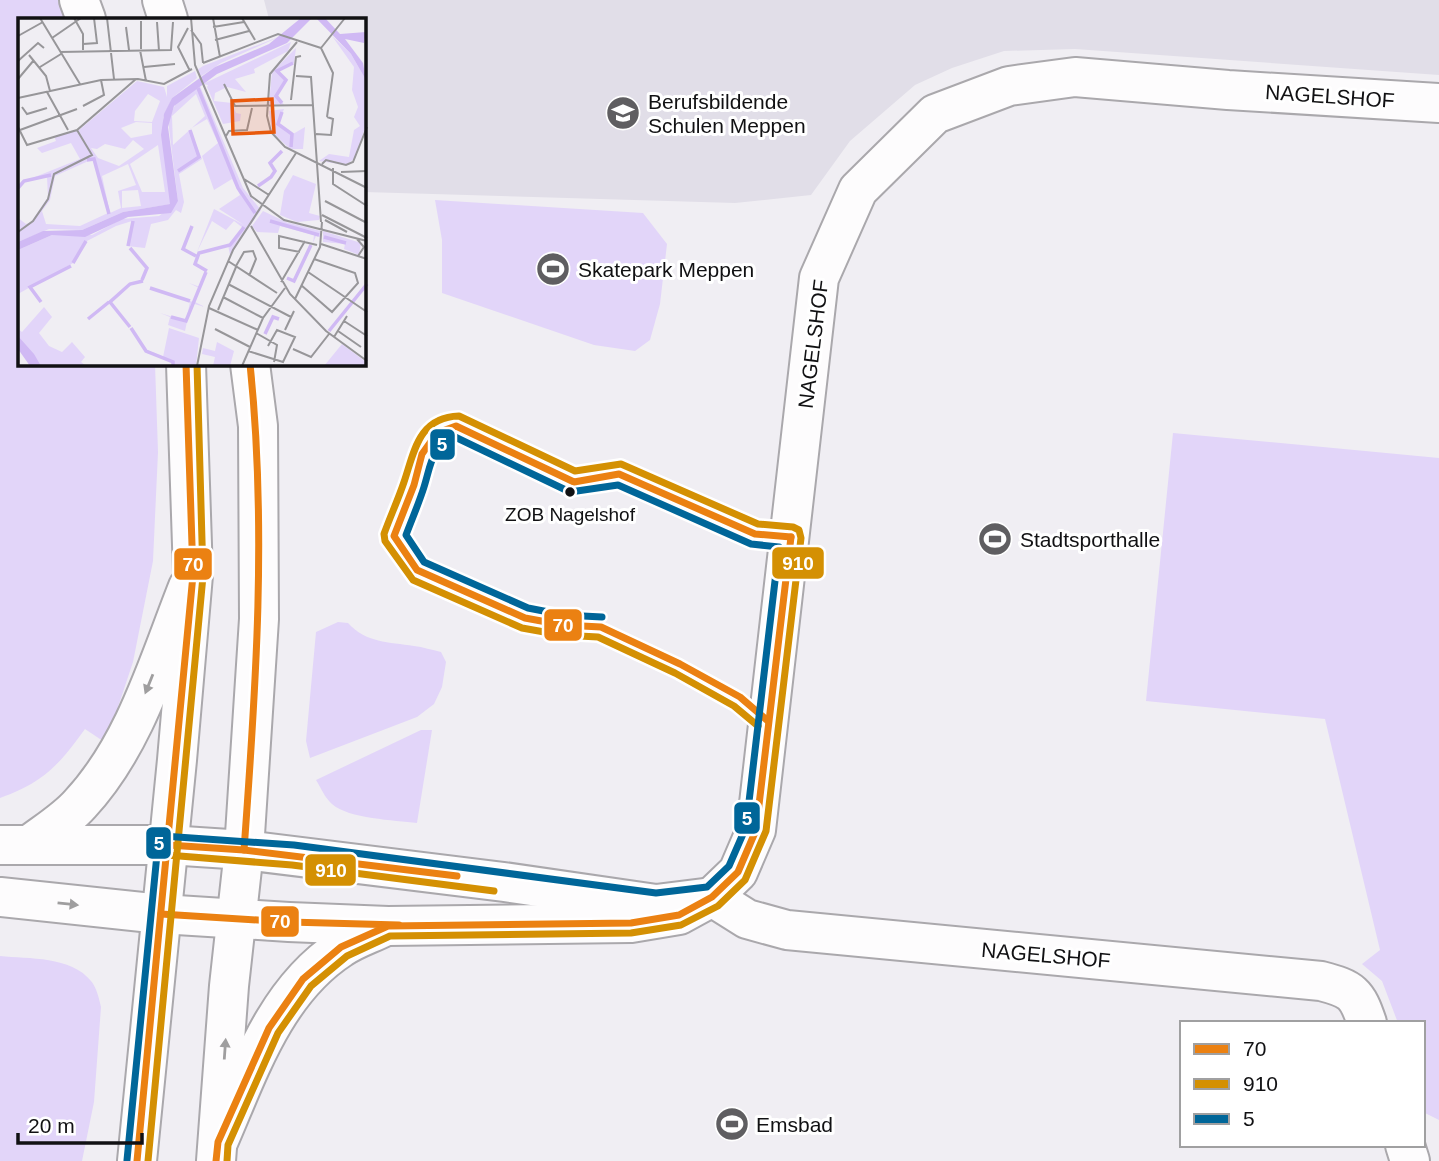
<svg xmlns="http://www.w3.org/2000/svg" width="1439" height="1161" viewBox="0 0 1439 1161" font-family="Arial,sans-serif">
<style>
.built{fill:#e1dee8}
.green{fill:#e2d5f9}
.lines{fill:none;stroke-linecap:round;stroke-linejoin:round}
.minor-casing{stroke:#aaa8ac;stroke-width:42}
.tertiary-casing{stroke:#aaa8ac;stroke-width:42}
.minor{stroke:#fdfcfd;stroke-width:38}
.tertiary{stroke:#fdfcfd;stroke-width:38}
.bus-1-casing{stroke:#fff;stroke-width:12}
.bus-2-casing{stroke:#fff;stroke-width:12}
.bus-3-casing{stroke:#fff;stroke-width:12}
.bus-1{stroke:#eb8112;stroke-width:7}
.bus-2{stroke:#d49003;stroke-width:7}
.bus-3{stroke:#069;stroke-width:7}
.oneway{fill:#9f9e9f}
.bus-dot{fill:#111113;stroke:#fff;stroke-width:2.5}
.labels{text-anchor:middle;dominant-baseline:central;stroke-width:6;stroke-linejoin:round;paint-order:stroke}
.bus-label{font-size:19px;fill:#111113;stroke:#fff}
.street-label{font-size:21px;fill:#111113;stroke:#fff}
.poi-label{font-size:21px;fill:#111113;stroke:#fff;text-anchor:start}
.inset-river{fill:none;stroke:#d0b9f4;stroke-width:3.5}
.inset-road{fill:none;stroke:#979699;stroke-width:2}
.view{fill:#e8590c;fill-opacity:0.15;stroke:#e8590c;stroke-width:3.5}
.inset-edge{fill:none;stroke:#111113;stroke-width:3.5}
.line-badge{stroke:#fff;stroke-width:2.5}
.badge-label{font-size:19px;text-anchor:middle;font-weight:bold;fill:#fff}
</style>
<rect width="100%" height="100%" fill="#f0eef3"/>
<polygon class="built" points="264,0 1439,0 1439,75 1075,49 1004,51 952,68 915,85 850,141 811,195 735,203 364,192 364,19 269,19"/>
<g class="green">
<path d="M 0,0 L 58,0 L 66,19 L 19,19 L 19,364 L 155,364 L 158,452 L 153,561 L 133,662 L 106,743 L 85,729 C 58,766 44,782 0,798 Z"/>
<polygon points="435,200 643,213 667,244 660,304 650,340 635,351 594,345 442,293 442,240"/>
<polygon points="1173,433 1439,458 1439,1120 1423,1112 1423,1023 1398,1023 1382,981 1362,964 1380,950 1325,719 1146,701"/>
<path d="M 338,622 L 348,623 C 366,643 389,642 414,646 C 423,647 432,650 441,652 L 446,662 L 442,687 L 434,704 L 417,717 L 310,758 L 306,741 L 316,632 Z"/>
<path d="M 421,730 L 432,730 L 417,823 C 394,820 349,819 332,804 C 325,798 321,788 316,780 Z"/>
<path d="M 0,956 C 29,959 71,956 91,981 C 97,988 99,999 101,1007 L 94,1102 L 82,1161 L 0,1161 Z"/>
</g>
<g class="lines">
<g class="minor-casing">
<g id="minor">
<path d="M 0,845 L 168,845 L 244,850 L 504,882 L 656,904 L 712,897 L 747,919 L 787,930 L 1321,981 C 1352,989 1357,993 1367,1023"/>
<path d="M 29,845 C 46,832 66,820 80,804 C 135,745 159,660 188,587"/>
<polyline points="0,897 161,914 289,922 388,926 631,923 679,915 712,897 738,872 756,830 819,278 858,190 935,114 1009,86 1075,77 1228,90 1439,103"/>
<path d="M 219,1140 C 249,1071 275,991 341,948 C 354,939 370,934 384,927"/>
<polyline points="1405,1145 1410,1161"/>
</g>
</g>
<g class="tertiary-casing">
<g id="tertiary">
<polyline points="79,0 86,19"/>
<polyline points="162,0 168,19"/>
<polyline points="137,1161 177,760 193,575 186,364"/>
<polyline points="216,1161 229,986 244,850 259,619 258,426 250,364"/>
</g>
</g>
<use href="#minor" class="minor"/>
<use href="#tertiary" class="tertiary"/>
<g class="bus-1-casing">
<g id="bus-1">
<polyline points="768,721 740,697 680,664 601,627 563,625 525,618 417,570 394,536 414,485 422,454 437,433 456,426 574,482 619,474 755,534 791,537"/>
<polyline points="168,845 244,850 457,876"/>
<path d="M 244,850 C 256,687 267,527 250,364"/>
<polyline points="161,914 289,922 399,925"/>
<polyline points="137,1161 193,575 186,364"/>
<polyline points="216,1161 218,1142 269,1028 303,979 341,947 388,926 631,923 679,915 712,897 738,872 756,830 791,537"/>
</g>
</g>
<g class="bus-2-casing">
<g id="bus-2">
<polyline points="167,855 292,865 494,891"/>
<polyline points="148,1161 203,576 197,364"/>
<path d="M 227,1161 L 228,1145 L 278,1033 L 311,986 L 347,956 L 390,936 L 631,933 L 681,925 L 718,906 L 745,880 L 766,831 L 801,538 L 799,530 L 793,527 L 758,524 L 621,464 L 575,471 L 459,416 C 418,417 414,453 404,482 C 398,500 390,517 384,534 L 385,541 L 413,580 L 522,628 L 561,635 L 598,637 L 675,673 L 734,706 L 758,726"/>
</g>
</g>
<g class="bus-3-casing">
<path id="bus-3" d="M 127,1160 L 158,844 L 163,836 L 294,845 L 656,893 L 707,887 L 729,866 L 746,827 L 779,547 L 751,544 L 618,485 L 570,492 L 455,437 C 431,446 431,465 424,487 C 419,503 412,519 406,535 L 424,562 L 528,608 L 564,615 L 602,617"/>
</g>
<use href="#bus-1" class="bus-1"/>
<use href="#bus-2" class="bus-2"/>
<use href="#bus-3" class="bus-3"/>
</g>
<defs><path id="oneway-solid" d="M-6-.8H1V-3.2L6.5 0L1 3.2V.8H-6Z" transform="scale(1.75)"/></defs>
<g class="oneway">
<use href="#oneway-solid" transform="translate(149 684) rotate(112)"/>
<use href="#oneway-solid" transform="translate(68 904) rotate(6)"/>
<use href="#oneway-solid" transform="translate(225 1049) rotate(-86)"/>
</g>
<defs>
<g id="school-disc" transform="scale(1.75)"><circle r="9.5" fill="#5f5e61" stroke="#fff"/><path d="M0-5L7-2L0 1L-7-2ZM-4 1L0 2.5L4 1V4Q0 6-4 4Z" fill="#fff"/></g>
<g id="stadium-disc" transform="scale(1.75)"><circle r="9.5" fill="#5f5e61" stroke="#fff"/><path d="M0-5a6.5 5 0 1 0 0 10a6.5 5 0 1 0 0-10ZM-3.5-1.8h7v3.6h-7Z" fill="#fff"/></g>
</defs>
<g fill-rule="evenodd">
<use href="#school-disc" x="623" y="113"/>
<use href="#stadium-disc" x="553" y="269"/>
<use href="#stadium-disc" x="995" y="539"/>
<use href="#stadium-disc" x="732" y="1124"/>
</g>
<circle class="bus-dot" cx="570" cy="492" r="6"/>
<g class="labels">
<g class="bus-label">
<text x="570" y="514">ZOB Nagelshof</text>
</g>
<g class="street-label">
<text transform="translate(1330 96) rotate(4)">NAGELSHOF</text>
<text transform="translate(813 344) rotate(-83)">NAGELSHOF</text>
<text transform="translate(1046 955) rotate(5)">NAGELSHOF</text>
</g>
<g class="poi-label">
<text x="648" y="101">Berufsbildende<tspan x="648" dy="24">Schulen Meppen</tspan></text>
<text x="578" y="269">Skatepark Meppen</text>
<text x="1020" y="539">Stadtsporthalle</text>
<text x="756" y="1124">Emsbad</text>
</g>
</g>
<g transform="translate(18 18)">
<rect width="348" height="348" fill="#f0eef3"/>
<path d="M 263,18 L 203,45 L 182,59 L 179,52 L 185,48 ZM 314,18 L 333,36 L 348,62 L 347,110 L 337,140 L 328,147 L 301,143 L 311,136 L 331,139 L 336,112 L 342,108 L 336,99 L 340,89 L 334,72 L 336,49 ZM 273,24 L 270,33 L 236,51 L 237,55 L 217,61 L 228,74 L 209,69 L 197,75 L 196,83 L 214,85 L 218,95 L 223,96 L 222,103 L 205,106 L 189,69 L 190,67 L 185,66 ZM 278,30 L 276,45 L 260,53 L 268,60 L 260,77 L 266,87 L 251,86 L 254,54 ZM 177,53 L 179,60 L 154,80 L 145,100 L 153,186 L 105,194 L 64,212 L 31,211 L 0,224 L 0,200 L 8,206 L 13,204 L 30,179 L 29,159 L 2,165 L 62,141 L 53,125 L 24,135 L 19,130 L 38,123 L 36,118 L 61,112 L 119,63 L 146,69 L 149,79 L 149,68 ZM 130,76 L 142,83 L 134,104 L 116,103 L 117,93 ZM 118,104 L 134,105 L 134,116 L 113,120 L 103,110 ZM 115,122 L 126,131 L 101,148 L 80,140 L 73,130 L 79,131 L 87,126 L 107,131 ZM 140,127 L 147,174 L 124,174 L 112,146 ZM 75,141 L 90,195 L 62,208 L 28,206 L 24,193 L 32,182 L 37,158 ZM 110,146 L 118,167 L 100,173 L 103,190 L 92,195 L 84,158 ZM 120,172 L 123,188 L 104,190 L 104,173 ZM 182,68 L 225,170 L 243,192 L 212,237 L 210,227 L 225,210 L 216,203 L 208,212 L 194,203 L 179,234 L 196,191 L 226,207 L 201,191 L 222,177 L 214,161 L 196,172 L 184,138 L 200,125 L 189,101 L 172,111 L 184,141 L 161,156 L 166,184 L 163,195 L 158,192 L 150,202 L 133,206 L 127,230 L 109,228 L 114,203 L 98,208 L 69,223 L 57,244 L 0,276 L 0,232 L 34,217 L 74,217 L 104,201 L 141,198 L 160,183 L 150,102 L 158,85 ZM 178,76 L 187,98 L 155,127 L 154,98 ZM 266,91 L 260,106 L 275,116 L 287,109 L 285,131 L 272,131 L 254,114 L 251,93 ZM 275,157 L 298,166 L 291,195 L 302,198 L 301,202 L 279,204 L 262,197 L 266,173 ZM 245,193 L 268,204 L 303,213 L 302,219 L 298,218 L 295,225 L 296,217 L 262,208 L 260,215 L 239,214 L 234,208 ZM 305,213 L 343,225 L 341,237 L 326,231 L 327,226 L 305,224 ZM 188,255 L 177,284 L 187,289 L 173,285 L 167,313 L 150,307 L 152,299 L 142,295 L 168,303 L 172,284 L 133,269 L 175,284 L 181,270 L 171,265 L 182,269 ZM 26,289 L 34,299 L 21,315 L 31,328 L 44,334 L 54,324 L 67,339 L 63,344 L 68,348 L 23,348 L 0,318 L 0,311 L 4,314 ZM 151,310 L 181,320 L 178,348 L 154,348 L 155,344 L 129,335 L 113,311 L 129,332 L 145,339 ZM 199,324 L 216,333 L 212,348 L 195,348 L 197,339 L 184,336 L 185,330 L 197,333 ZM 324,326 L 348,344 L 348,348 L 306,348 Z" fill="#e2d5f9" fill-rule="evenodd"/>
<path d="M 283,0 L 294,0 L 269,25 L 199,56 L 156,88 L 150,109 L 160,183 L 153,195 L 110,199 L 67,219 L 34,217 L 0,232 L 0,224 L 25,213 L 64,212 L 105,194 L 152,186 L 143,117 L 146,96 L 154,80 L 197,49 L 251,26 ZM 298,0 L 307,0 L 322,16 L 348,14 L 346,25 L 327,21 L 345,45 L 348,62 L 333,36 ZM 0,318 L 16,336 L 23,348 L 12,348 L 0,331 Z" fill="#d0b9f4"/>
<path class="inset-river" d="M 180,70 L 220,170 L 237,195M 264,85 L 258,78 L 268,62 L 259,53 L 275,45M 264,94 L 260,106 L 274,116 L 273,129M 69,142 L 76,141 L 91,196M 160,153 L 181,139 L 172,112M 240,168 L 253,159 L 257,153 L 252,145 L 264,133M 0,170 L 6,163 L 33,157M 252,203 L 301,217M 174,208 L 165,231 L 178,238M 306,219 L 328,225M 110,228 L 115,203M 112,230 L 129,250 L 124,262M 55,245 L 68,223M 189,253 L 177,246 L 181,235 L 212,227 L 226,209M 269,260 L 276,263 L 293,227M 132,270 L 172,283M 23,284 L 12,269 L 53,248M 153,299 L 168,303 L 188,254M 70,301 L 91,284M 112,309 L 92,284 L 112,266 L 125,263M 113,310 L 128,333 L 155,344 L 155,348M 311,313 L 349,266M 247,316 L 255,299 L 261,301"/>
<path class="inset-road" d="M 22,0 L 62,66M 56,0 L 65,16 L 65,32M 89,0 L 96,61M 173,0 L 177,47 L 233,178 L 266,202 L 349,223M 195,0 L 202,39M 224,0 L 237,22M 139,4 L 141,33M 108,9 L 111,32M 195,9 L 226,4M 170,10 L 160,29 L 172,53M 173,12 L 183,26 L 185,45M 0,18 L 25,4M 34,20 L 63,0M 197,22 L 231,13M 279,24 L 252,56 L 249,98 L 253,114 L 267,129 L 349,170M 65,26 L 79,25 L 76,0M 303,30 L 315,55 L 309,99M 303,30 L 327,0M 123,31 L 123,3M 122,32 L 128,63M 42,34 L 153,32 L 155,4M 11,37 L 28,58 L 32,73M 0,43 L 20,25 L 26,30M 185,45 L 260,16 L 303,30M 22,49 L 43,36M 126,49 L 157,46M 278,58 L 293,59 L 303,204M 0,61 L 16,42M 206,66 L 217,88 L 295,87M 29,74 L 50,112M 0,80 L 83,62 L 120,61 L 146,66 L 174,51M 273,82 L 278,39 L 283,38M 65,88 L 86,77 L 83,62M 4,89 L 9,96 L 29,90M 0,109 L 9,127 L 59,112 L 118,61M 2,112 L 59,91M 298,116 L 313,117 L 315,101 L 309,99M 208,118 L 211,113 L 229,112 L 234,90M 304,146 L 308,142 L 328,147 L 335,144 L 349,109M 315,150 L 315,166 L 349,188M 323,154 L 349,153M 226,161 L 251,177M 307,183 L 349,205M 304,197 L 349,220M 307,202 L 329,214M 233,208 L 272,276 L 308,313 L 349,343M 0,214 L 15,203 L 30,181 L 36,156 L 74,137 L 59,112M 339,221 L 346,229 L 340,238M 303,226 L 349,241M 282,234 L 261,230 L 261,218 L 299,227M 210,243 L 259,275M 218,248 L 226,234 L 235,233 L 238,241 L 231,258M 290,254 L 349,294M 263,264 L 287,223M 210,266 L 273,299M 283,267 L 314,294 L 340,265 L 337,255 L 296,241M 205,279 L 245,300M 277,281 L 302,229 L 304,204M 191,290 L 240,312M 200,292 L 218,249M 326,303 L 349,318M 197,311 L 232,329M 267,312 L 276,293M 320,313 L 343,329M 238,315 L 259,327 L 256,344M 316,319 L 329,298M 275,331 L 293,339 L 311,316M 230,333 L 265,344 L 277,319 L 259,312 L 250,328M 179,348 L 191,288 L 215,232 L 278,135M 224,348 L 245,300 L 267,270"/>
<path class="view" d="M 254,81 L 256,114 L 215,116 L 214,83 Z"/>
<rect width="348" height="348" class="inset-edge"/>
</g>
<g class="line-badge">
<rect x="429" y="428" width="27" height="33" rx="7" fill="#069"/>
<rect x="771" y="546" width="54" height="34" rx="7" fill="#d49003"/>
<rect x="173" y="547" width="40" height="34" rx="7" fill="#eb8112"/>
<rect x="543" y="608" width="40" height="34" rx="7" fill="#eb8112"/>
<rect x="733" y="801" width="28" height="34" rx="7" fill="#069"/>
<rect x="145" y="826" width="27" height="34" rx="7" fill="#069"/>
<rect x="304" y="853" width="53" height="34" rx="7" fill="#d49003"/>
<rect x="260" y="905" width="40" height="33" rx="7" fill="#eb8112"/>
</g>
<g class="badge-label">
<text x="442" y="451">5</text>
<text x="798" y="570">910</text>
<text x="193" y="571">70</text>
<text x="563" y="632">70</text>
<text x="747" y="825">5</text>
<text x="159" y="850">5</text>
<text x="331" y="877">910</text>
<text x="280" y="928">70</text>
</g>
<rect x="1180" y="1021" width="245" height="126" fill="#ffffff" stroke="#a0a0a1" stroke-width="2"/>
<rect x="1194" y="1044" width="35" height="10" fill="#eb8112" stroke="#a0a0a1" stroke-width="2"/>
<text x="1243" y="1056" font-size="21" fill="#111113">70</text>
<rect x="1194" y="1079" width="35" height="10" fill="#d49003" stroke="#a0a0a1" stroke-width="2"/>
<text x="1243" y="1091" font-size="21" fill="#111113">910</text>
<rect x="1194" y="1114" width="35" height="10" fill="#006699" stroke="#a0a0a1" stroke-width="2"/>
<text x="1243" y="1126" font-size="21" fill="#111113">5</text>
<path d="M18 1133v10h124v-10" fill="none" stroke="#111113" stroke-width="3.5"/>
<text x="28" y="1133" font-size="21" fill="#111113" stroke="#ffffff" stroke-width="5" paint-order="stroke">20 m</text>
</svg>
